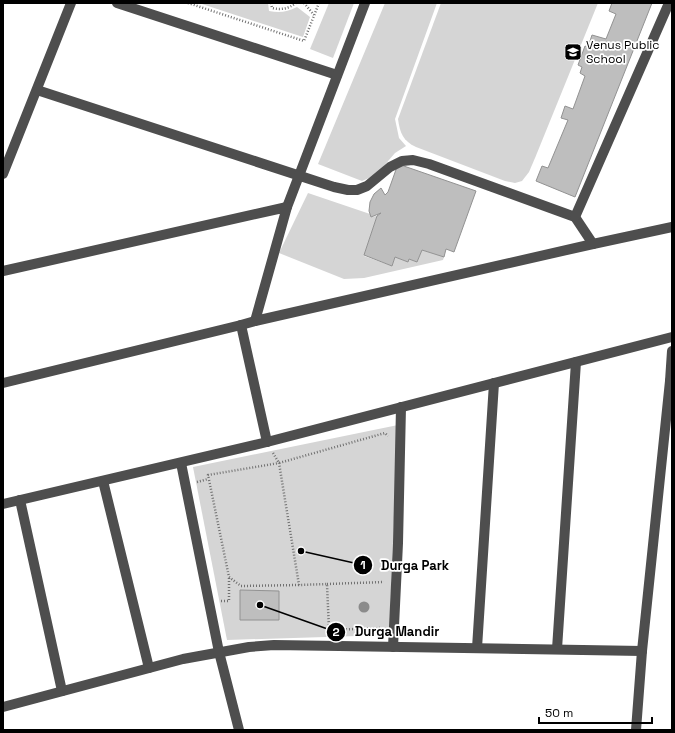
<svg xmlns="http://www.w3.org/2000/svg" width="675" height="733" viewBox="0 0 675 733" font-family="'Space Grotesk',sans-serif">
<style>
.green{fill:#d5d5d5}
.building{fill:#bebebe;stroke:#929292}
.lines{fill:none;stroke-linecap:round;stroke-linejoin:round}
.path{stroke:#707070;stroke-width:2.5;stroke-dasharray:1 2;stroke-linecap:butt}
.minor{stroke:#4e4e4e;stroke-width:10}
.tree{fill:#8b8b8b}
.labels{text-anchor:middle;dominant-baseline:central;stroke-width:3.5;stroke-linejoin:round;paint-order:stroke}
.poi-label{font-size:12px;fill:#000;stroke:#fff;text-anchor:start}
.leader{fill:none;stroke:#000;stroke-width:1.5}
.callout-dot{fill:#000;stroke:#fff;stroke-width:1.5}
.mark-label{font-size:12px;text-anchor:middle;font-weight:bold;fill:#fff}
.callout-label{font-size:13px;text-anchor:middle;font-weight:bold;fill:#000;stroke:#fff;stroke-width:3.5;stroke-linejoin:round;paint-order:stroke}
</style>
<rect width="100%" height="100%" fill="#fff"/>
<g class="green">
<path d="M 199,3 L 268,3 L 269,11 C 280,13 287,12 297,7 L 310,17 L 303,37 Z"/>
<polygon points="329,3 354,3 333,58 310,49"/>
<polygon points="385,3 437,3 395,119 399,138 406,146 395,153 376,175 362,181 318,164"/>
<path d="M 441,3 L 598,3 L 535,158 L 529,172 L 522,181 L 515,183 L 505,181 L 416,147 C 403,141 400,133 398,119 Z"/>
<polygon points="308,193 370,214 371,217 377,216 364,256 392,266 395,257 408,262 409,259 417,262 422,250 444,257 443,260 364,278 344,279 279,253"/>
<polygon points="398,425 389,635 227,640 193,467"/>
</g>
<g class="building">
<polygon points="612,3 652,3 575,197 536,181 542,166 548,168 568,120 561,118 565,106 573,109 585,76 580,73 582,67 578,65 585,46 588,47 592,35 606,39 616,14 609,11"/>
<polygon points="398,164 476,191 454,252 446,249 444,257 422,250 417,262 409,259 408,262 395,257 392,266 364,255 377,216 381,213 371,217 369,211 370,202 374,194 381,188 385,195 388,192"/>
<polygon points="240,590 279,591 279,620 240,620"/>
</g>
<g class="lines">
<g class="path">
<polyline points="188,3 304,41 319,3"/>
<path d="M 271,3 L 272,8 C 281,10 288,9 296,3"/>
<polyline points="304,3 314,15"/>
<polyline points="273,453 279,463 385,433 388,436"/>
<polyline points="197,482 208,479"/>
<polyline points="327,584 384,582"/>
<polyline points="299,585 241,586 229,577 208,475 279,463 299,585 327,584 329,630"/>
<polyline points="221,601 229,601 229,578"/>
<polyline points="329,631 329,630 382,628"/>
</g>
<g class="minor">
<polyline points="117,3 337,75"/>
<polyline points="37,90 334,187 348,190 357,190 367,186 390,167 402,161 413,160 429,164 575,217 593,244"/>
<polyline points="3,174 71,3"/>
<polyline points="287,207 365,3"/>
<polyline points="575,217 669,3"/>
<polyline points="3,271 287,207 255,321"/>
<polyline points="241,325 267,442"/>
<polyline points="672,351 670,381 672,381"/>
<polyline points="3,383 241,325 255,321 593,244 672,227"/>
<polyline points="181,463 219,652 239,730"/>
<polyline points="103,481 149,668"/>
<polyline points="20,500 62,691"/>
<polyline points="3,504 267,442 672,337"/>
<polyline points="393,647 398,543 401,407"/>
<polyline points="477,648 494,383"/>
<polyline points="557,649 576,362"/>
<polyline points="3,707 183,659 249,647 274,645 339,646 642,651 670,381"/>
<polyline points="636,730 642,651"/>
</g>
</g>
<circle class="tree" cx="364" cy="607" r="5.5"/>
<defs>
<g id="school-square" transform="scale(0.9)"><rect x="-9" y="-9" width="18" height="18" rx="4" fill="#000" stroke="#fff"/><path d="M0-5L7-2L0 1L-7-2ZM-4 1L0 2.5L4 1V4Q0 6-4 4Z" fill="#fff"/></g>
</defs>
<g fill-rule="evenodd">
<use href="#school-square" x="573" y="52"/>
</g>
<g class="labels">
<g class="poi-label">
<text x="586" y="45">Venus Public<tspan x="586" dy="14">School</tspan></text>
</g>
</g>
<path class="leader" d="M301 551L363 565M260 605L336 632"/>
<g class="callout-dot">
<circle cx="301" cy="551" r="4"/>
<circle cx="260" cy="605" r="4"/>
<circle cx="363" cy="565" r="10"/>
<circle cx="336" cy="632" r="10"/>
</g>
<g class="mark-label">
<text x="363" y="569">1</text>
<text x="336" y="636">2</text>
</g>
<g class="callout-label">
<text x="415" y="570">Durga Park</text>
<text x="397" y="636">Durga Mandir</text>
</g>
<rect width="675" height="733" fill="none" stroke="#000000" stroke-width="8"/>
<path d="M539 717v6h113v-6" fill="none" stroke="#000000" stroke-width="2"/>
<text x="545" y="717" font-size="12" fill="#000000" stroke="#ffffff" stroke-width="3" paint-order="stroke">50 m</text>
</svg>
